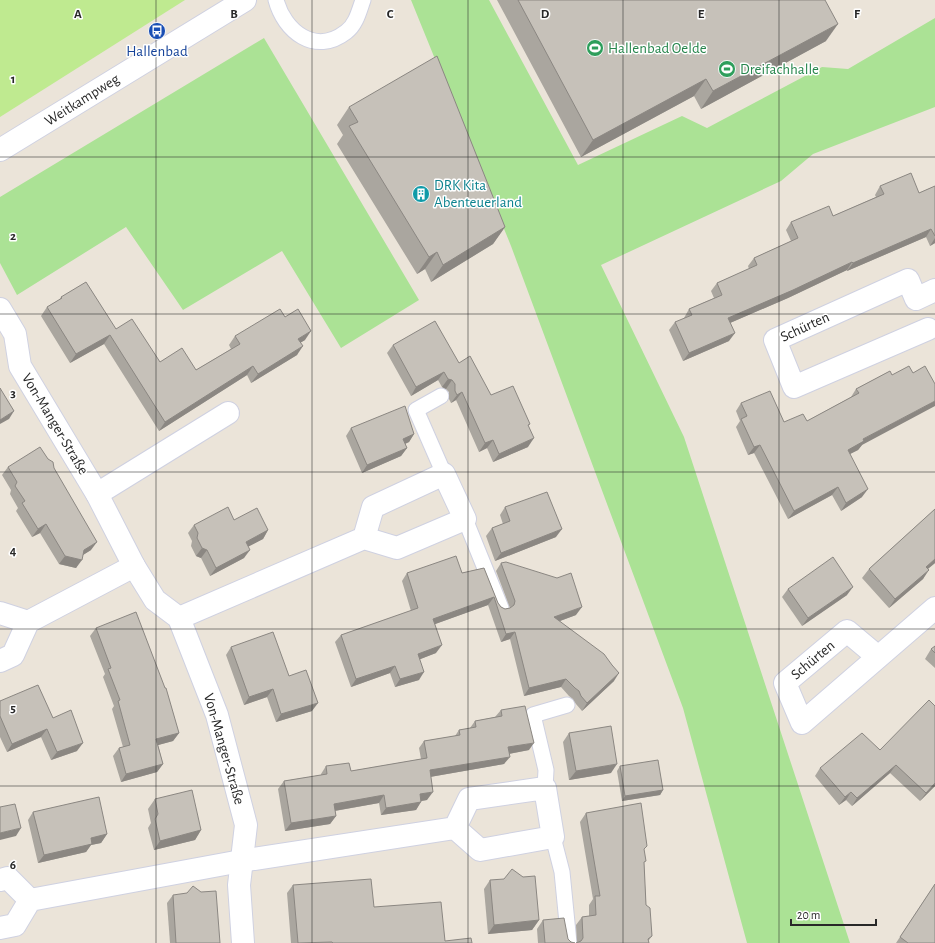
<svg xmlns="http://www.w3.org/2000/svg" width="935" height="943" viewBox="0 0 935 943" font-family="'Alegreya Sans',sans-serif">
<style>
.green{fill:#abe295}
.pitch{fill:#bfea90}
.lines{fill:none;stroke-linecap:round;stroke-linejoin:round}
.lane-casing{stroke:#cfd1e1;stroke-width:17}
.street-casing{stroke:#cfd1e1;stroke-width:24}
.lane{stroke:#fff;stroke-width:15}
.street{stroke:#fff;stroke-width:22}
.wall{fill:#aaa69f}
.shaded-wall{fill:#8b8782}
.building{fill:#c6c1b9;stroke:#8b8782}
.grid{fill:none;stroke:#282828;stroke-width:1;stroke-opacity:0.55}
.labels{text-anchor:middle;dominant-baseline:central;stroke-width:3;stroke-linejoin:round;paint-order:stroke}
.leisure-label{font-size:15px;fill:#27864d;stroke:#fff;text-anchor:start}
.transit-label{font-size:15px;fill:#164399;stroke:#fff}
.street-label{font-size:15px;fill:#282828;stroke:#fff}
.culture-label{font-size:15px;fill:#0d838f;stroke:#fff;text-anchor:start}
.grid-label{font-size:13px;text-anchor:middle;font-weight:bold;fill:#282828;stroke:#fff;stroke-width:3;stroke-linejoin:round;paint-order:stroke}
</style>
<rect width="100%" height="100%" fill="#ebe4d9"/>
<g class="green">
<polygon points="411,0 489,0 578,165 682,116 707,128 822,67 848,69 935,18 935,107 813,154 781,181 601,265 684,437 850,943 747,943 683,708 511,246"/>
<polygon points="264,38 419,300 341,348 282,251 183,310 126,227 17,295 0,263 0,197"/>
</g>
<polygon class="pitch" points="0,0 185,0 0,117"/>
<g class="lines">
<g class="lane-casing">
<g id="lane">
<path d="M 276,0 C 284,31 315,56 346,32 C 356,25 359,11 363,0"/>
<polyline points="441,396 416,410 444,474"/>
<polyline points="465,519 501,608"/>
<polyline points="545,788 546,770 533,715 567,705"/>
<polyline points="553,837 562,872 569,943"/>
</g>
</g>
<g class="street-casing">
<g id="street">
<polyline points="0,150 245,0"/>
<polyline points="0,309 15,334 20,366 97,494 134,566 155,600 179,618 217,715 246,825 239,885 243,943"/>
<polyline points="928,329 794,387 775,340 908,280 916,299 935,290"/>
<polyline points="97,494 228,413"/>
<polyline points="0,613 28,622"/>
<polyline points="179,618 364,538 397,548 465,519 444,474 373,507 364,538"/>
<polyline points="878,657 847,631 785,683 802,723 935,608"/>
<polyline points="0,661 13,655 28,622 134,566"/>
<polyline points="0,880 8,878 30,900"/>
<polyline points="0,928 15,925 30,900 241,861 455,828 480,850 553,837 545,788 469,799 455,828"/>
</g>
</g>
<use href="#lane" class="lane"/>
<use href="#street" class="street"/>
</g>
<g class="wall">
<polygon points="497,0 825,0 826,41 701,109 694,96 581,157"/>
<polygon points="349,107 505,227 493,244 431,282 425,269 417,274 337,144 343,135 337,125"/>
<polygon points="880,186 919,193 935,186 935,243 930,246 926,237 847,271 847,270 788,298 730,323 729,341 683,361 669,330 675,322 684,319 684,318 689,309 714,298 711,291 717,283 749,269 748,266 754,258 791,241 786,230 791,222 833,216 876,197 875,195"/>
<polygon points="61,297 116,329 160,362 196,370 231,349 229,345 235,336 285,317 305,340 301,342 297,355 251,383 247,375 159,431 104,344 70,363 41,316 47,307 59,300"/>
<polygon points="393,345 459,363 491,395 530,424 528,426 528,447 493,462 487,448 479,452 456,400 451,403 449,399 449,392 446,389 442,387 438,380 411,396 387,353"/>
<polygon points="890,371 862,445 858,450 850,454 862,497 841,511 832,495 788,519 754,453 748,455 736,427 740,421 736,411 741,403 784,422 807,421 851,397 856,389"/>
<polygon points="351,428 414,434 409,442 405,444 407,448 401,456 362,473 346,436"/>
<polygon points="8,467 54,468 91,550 83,555 76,568 59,564 40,533 32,537 16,511 18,508 10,494 11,490 2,475"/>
<polygon points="505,507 556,537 495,561 486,536 492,528 503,524 500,515"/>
<polygon points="935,509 935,563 928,569 923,579 889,608 862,578 869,569"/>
<polygon points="234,520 268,530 263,539 248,546 244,558 210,576 201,558 196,556 191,546 192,541 188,533 194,525"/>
<polygon points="501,563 576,615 560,621 614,681 582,711 576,704 573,699 569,696 561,687 524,696 510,639 501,642 488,605 435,624 436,653 420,659 419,680 395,687 390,673 351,687 335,642 341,635 411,611 402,581 407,573 462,573 484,568 498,603 501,607 505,609 510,608 496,571"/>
<polygon points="788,589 847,595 802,626 782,597"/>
<polygon points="96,628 179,733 173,741 158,745 163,764 157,772 121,782 113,756 119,748 123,747 112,709 114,706 103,677 105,674 90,636"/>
<polygon points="935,646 935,668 925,659 931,649"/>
<polygon points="231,647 289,676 312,711 276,722 267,697 244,705 226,655"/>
<polygon points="0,701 53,718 77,751 51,760 41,737 7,752 0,737"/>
<polygon points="935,706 935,786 920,801 890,773 852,806 846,800 839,805 815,776 820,768 880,750"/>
<polygon points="501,710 529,750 509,754 504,764 430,777 427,800 421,801 416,810 381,815 379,803 335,811 336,816 330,824 285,831 278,789 284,781 321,775 321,774 326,766 351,771 421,759 419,748 424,741 455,736 459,730 470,728 475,721 495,717"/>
<polygon points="569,733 611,773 569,780 563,742"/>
<polygon points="620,766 663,790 660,795 622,801 617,771"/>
<polygon points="155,799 201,830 195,840 154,850 148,828 151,823 148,809"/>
<polygon points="33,812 107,834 101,843 91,845 86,852 38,863 28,820"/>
<polygon points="586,813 644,850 644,864 646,905 652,936 649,940 577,943 576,925 582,917 589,916 589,905 593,899 580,822"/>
<polygon points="490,880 539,920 532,930 488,934 484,889"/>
<polygon points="935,884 935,943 896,943"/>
<polygon points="293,885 374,907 445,941 472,943 291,943 287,893"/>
<polygon points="173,895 220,943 170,943 167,903"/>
<polygon points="543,920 571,942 575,943 538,943 537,929"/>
</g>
<g class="shaded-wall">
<polygon points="838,24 826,41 701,109 713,91"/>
<polygon points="706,79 694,96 581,157 593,140"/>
<polygon points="505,227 493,244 431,282 443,265"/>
<polygon points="931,229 926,237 847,271 853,263"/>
<polygon points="935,238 935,243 930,246"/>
<polygon points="437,252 425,269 417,274 429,257"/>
<polygon points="852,262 847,270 788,298 723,326 728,318"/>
<polygon points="311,331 305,340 292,348 298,339"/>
<polygon points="735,333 729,341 683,361 689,353"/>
<polygon points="110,335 104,344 70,363 76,354"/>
<polygon points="303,346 297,355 251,383 258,374"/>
<polygon points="253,366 247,375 159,431 165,422"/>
<polygon points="444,372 438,380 411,396 416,387"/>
<polygon points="448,379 452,380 446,389 442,387"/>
<polygon points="462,392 456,400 451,403 457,395"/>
<polygon points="935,401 935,406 862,445 858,450 842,458 848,450 863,439"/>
<polygon points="14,411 9,419 0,424 0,420"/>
<polygon points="414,434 409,442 398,447 403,439"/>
<polygon points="534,438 528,447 493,462 499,454"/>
<polygon points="493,440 487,448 479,452 485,443"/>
<polygon points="760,445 754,453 748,455 754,447"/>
<polygon points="407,448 401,456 362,473 367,465"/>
<polygon points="838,487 832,495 788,519 794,511"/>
<polygon points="868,489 862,497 841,511 846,503"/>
<polygon points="46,524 40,533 32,537 38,529"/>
<polygon points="562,529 556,537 495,561 501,553"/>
<polygon points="268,530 263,539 240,551 246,542"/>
<polygon points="97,542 91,550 78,558 84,550"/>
<polygon points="202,548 207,550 201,558 196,556"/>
<polygon points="250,550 244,558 210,576 216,568"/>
<polygon points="65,556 82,560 76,568 59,564"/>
<polygon points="935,559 935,563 920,575 926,567"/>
<polygon points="929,570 923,579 889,608 895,599"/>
<polygon points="853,587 847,595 802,626 808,618"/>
<polygon points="494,597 488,605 427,627 433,619"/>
<polygon points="582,607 576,615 549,625 554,617"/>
<polygon points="515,632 510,639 501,642 506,634"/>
<polygon points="442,645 436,653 413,662 418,654"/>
<polygon points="395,666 390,673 351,687 356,679"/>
<polygon points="424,672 419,680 395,687 400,679"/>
<polygon points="619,673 614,681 582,711 587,703"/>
<polygon points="566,679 561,687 524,696 529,688"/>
<polygon points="273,689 267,697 244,705 249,697"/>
<polygon points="318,703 312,711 276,722 281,714"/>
<polygon points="47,729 41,737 7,752 12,744"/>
<polygon points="179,733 173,741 151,747 156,739"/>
<polygon points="83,743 77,751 51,760 57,752"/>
<polygon points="534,743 529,750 503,755 508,747"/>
<polygon points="510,757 504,764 424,778 430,770"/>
<polygon points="163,764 157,772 121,782 126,774"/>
<polygon points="617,764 611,773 569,780 576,771"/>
<polygon points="896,765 890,773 852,806 857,798"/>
<polygon points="935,783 935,786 920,801 926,793"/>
<polygon points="663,790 660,795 622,801 625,796"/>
<polygon points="433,792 427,800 415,802 420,794"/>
<polygon points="851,792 846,800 839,805 845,797"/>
<polygon points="384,795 379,803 328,812 334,804"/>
<polygon points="421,802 416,810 381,815 386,808"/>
<polygon points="336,816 330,824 285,831 291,823"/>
<polygon points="21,828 16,836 0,840 0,833"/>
<polygon points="201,830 195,840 154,850 160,841"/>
<polygon points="107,834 101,843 91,845 86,852 38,863 44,855 91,838"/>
<polygon points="539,920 532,930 488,934 494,925"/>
</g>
<g class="building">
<polygon points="518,0 825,0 838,24 713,91 706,79 593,140"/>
<polygon points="437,56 505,227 443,265 437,252 429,257 349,126 358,122 349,107"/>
<polygon points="911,173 919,193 935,186 935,236 931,229 853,263 852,262 793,290 728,318 735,333 689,353 675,322 692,315 689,309 722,295 717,283 757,265 754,258 798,238 791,222 829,206 833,216 884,194 880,186"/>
<polygon points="86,282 116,329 132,319 160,362 182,348 196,370 240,344 235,336 280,309 285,317 298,309 311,331 298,339 303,346 258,374 253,366 165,422 110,335 76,354 47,307 62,298 61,297"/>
<polygon points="435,321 459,363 470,356 491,395 513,386 530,424 528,425 534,438 499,454 493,440 485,443 462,392 457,395 455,391 455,384 452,380 448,379 444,372 416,387 393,345"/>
<polygon points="909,366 913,373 925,366 935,384 935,401 863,439 864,441 848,450 868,489 846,503 838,487 794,511 760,445 754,447 741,419 747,416 741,403 770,391 784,422 803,414 807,421 859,393 856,389 890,371 892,375"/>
<polygon points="0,388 14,411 0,420"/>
<polygon points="405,406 414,434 403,439 407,448 367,465 351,428"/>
<polygon points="40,447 48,459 53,462 54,468 97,542 84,550 82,560 65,556 46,524 38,529 22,503 25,501 15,486 17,482 8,467"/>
<polygon points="547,492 562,529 501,553 492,528 510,521 505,507"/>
<polygon points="228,507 234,520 257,508 268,530 246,542 250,550 216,568 207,550 202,548 197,538 198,533 194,525"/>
<polygon points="935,509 935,559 926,567 929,570 895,599 869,569"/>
<polygon points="456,556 462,573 484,568 498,603 501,607 505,609 510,608 514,605 515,601 501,563 506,562 557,578 571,573 582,607 554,617 604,654 612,665 619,673 587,703 581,696 579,691 575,688 566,679 529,688 515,632 506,634 494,597 433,619 442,645 418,654 424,672 400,679 395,666 356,679 341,635 418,608 407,573"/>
<polygon points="833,557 853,587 808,618 788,589"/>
<polygon points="136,612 165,688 166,688 179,733 156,739 163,764 126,774 119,748 130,745 118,701 120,700 108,669 111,668 96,628"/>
<polygon points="273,632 289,676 306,670 318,703 281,714 273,689 249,697 231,647"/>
<polygon points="935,646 935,653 931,649"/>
<polygon points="38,685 53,718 71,710 83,743 57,752 47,729 12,744 0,716 0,701"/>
<polygon points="929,700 935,706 935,783 926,793 896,765 857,798 851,792 845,797 820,768 862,733 880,750"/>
<polygon points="525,706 534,743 508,747 510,757 430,770 433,792 420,794 421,802 386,808 384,795 334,804 336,816 291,823 284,781 327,774 326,766 349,763 351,771 427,758 424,741 460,735 459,730 476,727 475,721 502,716 501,710"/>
<polygon points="611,726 617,764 576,771 569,733"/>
<polygon points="658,760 663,790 625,796 620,766"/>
<polygon points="192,790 201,830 160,841 155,819 158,814 155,799"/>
<polygon points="99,797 107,834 91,838 92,844 44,855 33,812"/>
<polygon points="641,803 647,846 644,849 646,861 644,862 646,905 650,908 652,936 648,939 649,943 576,943 581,941 583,938 582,917 596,915 595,896 600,896 586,813"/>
<polygon points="15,804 21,828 0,833 0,807"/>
<polygon points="512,869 523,877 535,876 539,920 494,925 490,880 504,879"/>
<polygon points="371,879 374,907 441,902 445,941 471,938 472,943 333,943 332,942 298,943 293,885"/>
<polygon points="935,884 935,943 908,943 900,937"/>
<polygon points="193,886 201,892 216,891 220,943 176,943 173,895 187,893"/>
<polygon points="564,918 568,939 571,942 575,943 545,943 543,920"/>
</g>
<path class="grid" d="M 156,0 L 156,943M 312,0 L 312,943M 468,0 L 468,943M 623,0 L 623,943M 779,0 L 779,943M 0,157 L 935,157M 0,314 L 935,314M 0,472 L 935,472M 0,629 L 935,629M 0,786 L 935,786"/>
<defs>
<g id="bus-disc" transform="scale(0.9)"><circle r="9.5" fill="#1a4fb4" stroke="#fff"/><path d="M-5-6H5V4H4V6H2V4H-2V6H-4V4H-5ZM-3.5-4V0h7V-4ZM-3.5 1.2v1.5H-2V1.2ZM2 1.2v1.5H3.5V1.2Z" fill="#fff"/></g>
<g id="stadium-disc" transform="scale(0.9)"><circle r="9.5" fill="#2e9e5b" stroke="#fff"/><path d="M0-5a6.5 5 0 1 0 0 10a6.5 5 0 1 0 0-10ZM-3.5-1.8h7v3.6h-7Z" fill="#fff"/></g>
<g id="building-disc" transform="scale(0.9)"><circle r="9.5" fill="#0f9aa8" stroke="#fff"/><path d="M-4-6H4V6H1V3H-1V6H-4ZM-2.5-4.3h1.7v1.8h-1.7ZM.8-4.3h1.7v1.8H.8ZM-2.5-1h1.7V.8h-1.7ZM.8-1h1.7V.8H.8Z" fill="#fff"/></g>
</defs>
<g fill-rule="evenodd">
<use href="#bus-disc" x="157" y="31"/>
<use href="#stadium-disc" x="595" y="48"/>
<use href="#stadium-disc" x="727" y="69"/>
<use href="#building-disc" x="421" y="194"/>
</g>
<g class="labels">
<g class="leisure-label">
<text x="608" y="48">Hallenbad Oelde</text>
<text x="740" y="69">Dreifachhalle</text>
</g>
<g class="transit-label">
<text x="157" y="51">Hallenbad</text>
</g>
<g class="street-label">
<text transform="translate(82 100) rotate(-32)">Weitkampweg</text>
<text transform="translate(805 327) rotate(-25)">Schürten</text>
<text transform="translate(55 424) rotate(59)">Von-Manger-Straße</text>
<text transform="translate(813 660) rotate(-40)">Schürten</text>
<text transform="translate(224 749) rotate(74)">Von-Manger-Straße</text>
</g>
<g class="culture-label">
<text x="434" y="185">DRK Kita<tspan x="434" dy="17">Abenteuerland</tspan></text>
</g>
</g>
<g class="grid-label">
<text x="78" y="18">A</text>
<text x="234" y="18">B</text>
<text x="390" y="18">C</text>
<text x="545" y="18">D</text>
<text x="701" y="18">E</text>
<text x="857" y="18">F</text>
<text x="13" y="83">1</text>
<text x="13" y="240">2</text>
<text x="13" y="397">3</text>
<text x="13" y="555">4</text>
<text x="13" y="712">5</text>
<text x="13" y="869">6</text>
</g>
<path d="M791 919v6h85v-6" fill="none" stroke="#282828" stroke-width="2"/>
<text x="797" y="919" font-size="12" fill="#282828" stroke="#ffffff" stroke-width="3" paint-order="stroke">20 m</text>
</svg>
